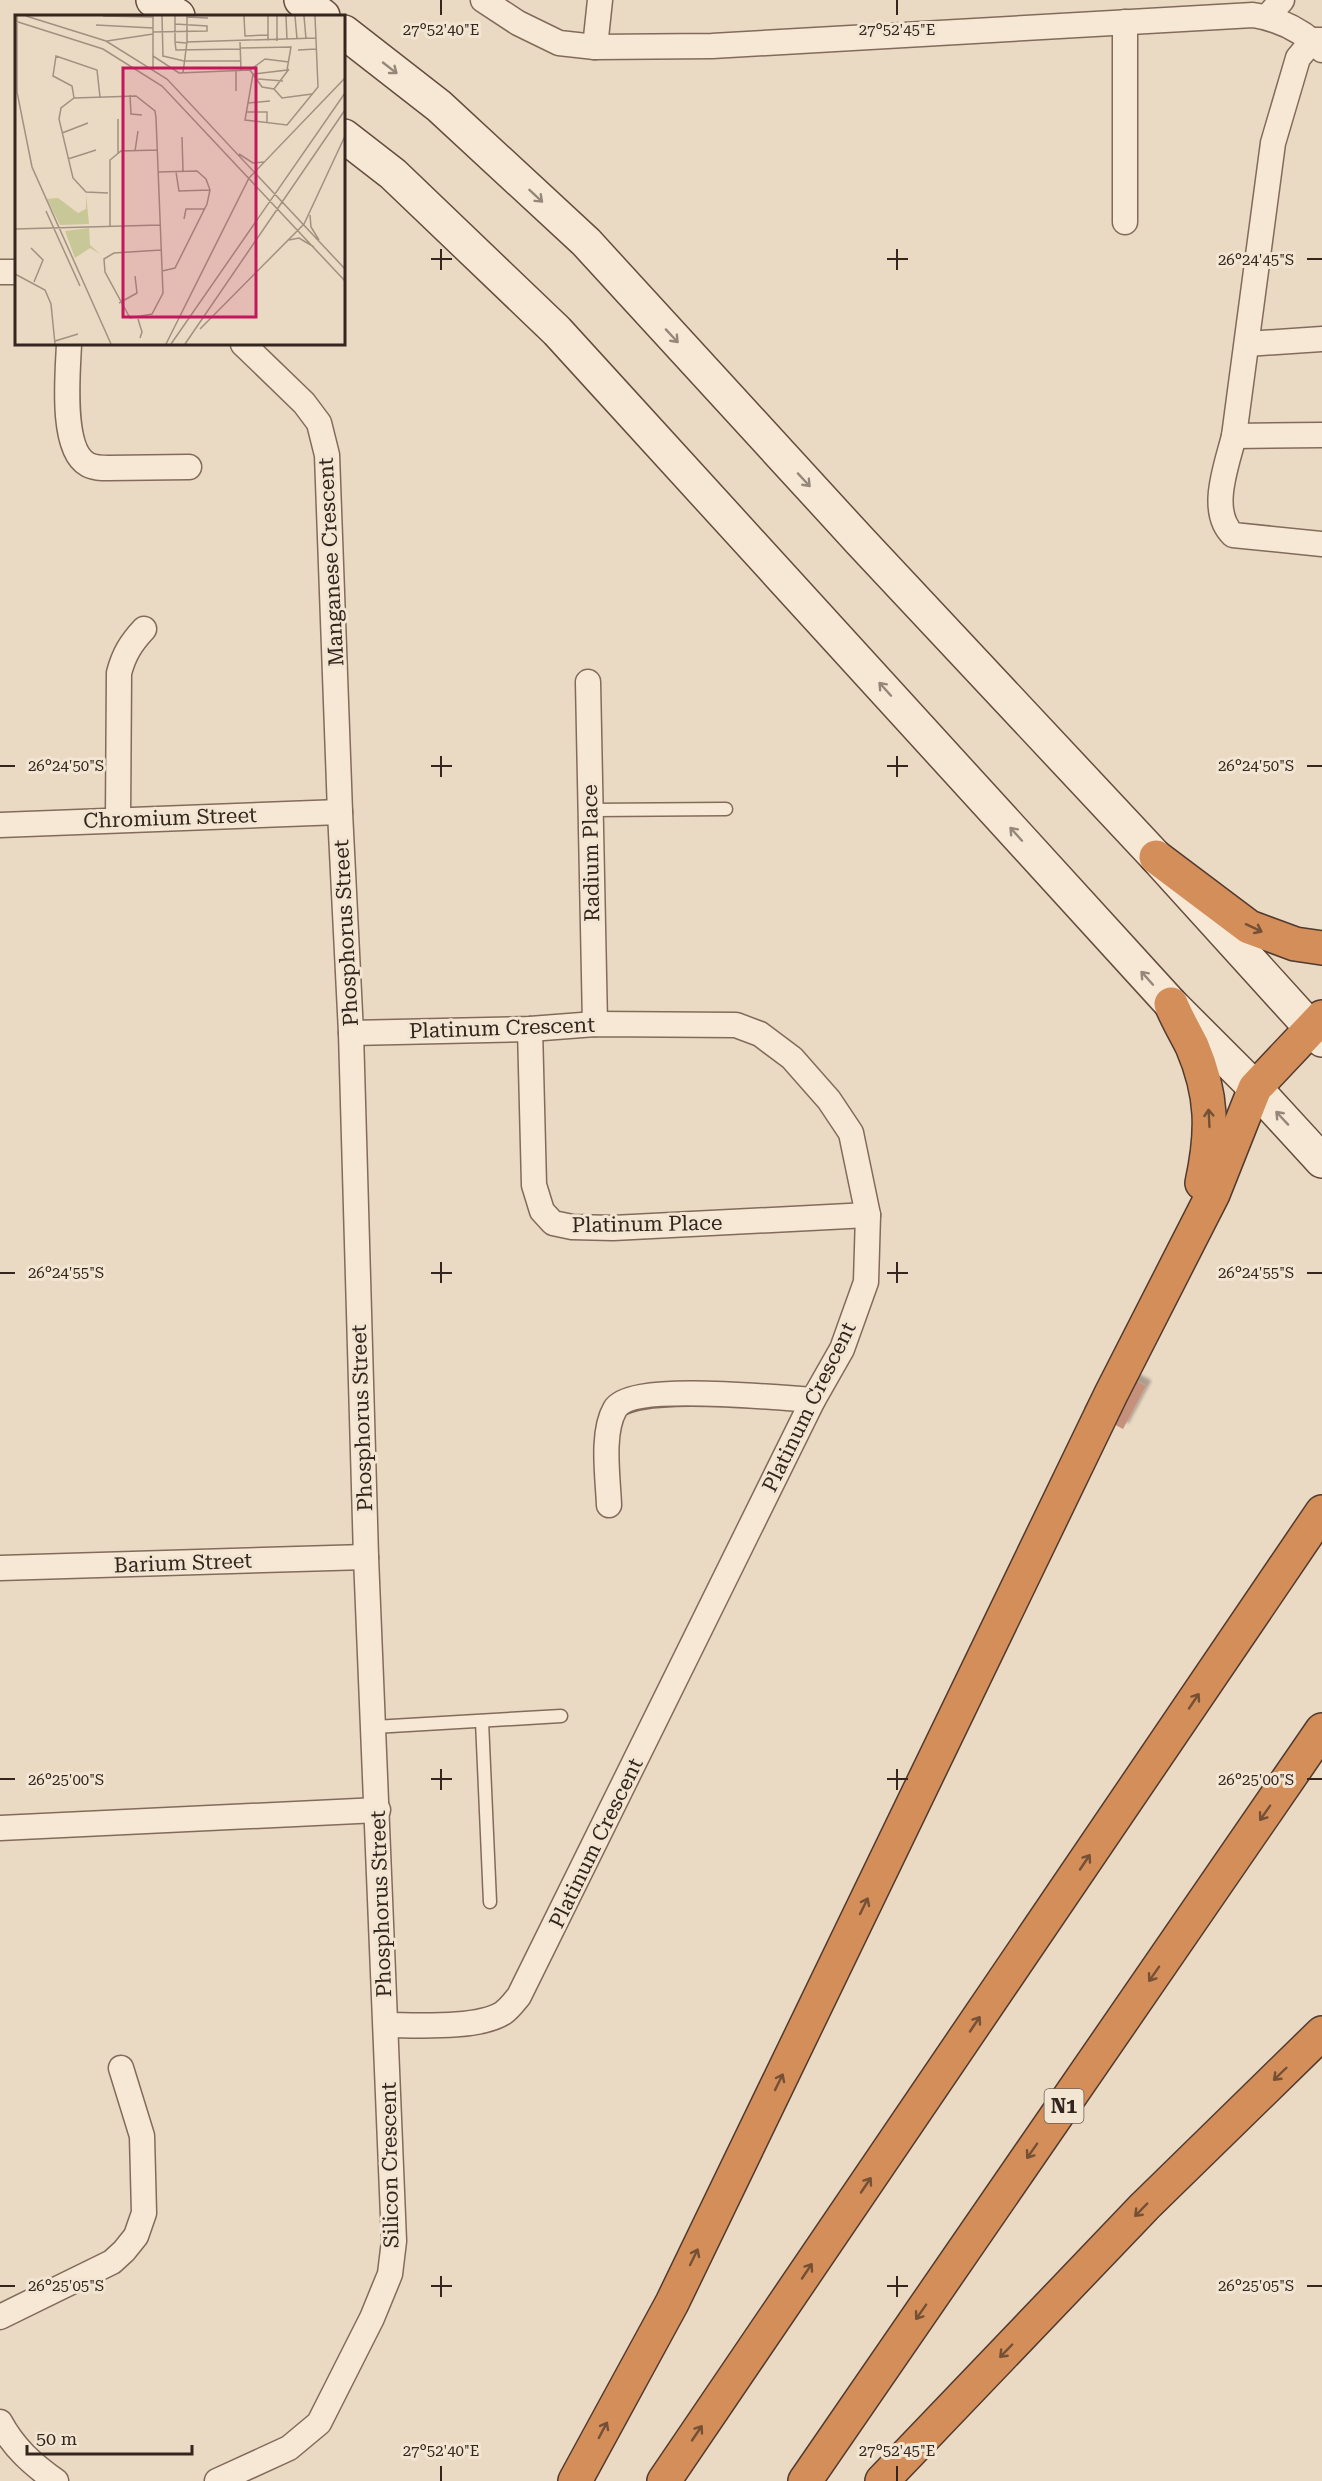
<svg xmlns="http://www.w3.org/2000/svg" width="1322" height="2481" viewBox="0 0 1322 2481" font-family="'Roboto Serif',serif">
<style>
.building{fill:#c6917b;filter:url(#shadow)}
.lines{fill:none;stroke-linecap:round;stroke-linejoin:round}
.lane-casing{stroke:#836b5b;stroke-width:15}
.street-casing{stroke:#836b5b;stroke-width:27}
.secondary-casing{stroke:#654d3e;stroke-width:36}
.highway-casing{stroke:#513a2f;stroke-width:36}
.lane{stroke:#f6e8d5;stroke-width:12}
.street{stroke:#f6e8d5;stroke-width:24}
.secondary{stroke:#f6e8d5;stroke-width:33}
.highway{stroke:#d48e59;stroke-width:33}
.oneway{stroke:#95877a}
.oneway2{stroke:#745036}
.ticks{fill:none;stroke:#34261e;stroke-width:2}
.labels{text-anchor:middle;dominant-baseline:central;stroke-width:6;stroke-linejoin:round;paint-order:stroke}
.shield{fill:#f2e5d2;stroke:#6d5f54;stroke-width:1.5}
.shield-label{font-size:20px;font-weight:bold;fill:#34261e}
.street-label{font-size:21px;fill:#34261e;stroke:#f2e5d2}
.inset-road{fill:none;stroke:#a19181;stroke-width:1.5}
.view{fill:#c2185b;fill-opacity:0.15;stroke:#c2185b;stroke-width:3}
.inset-edge{fill:none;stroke:#34261e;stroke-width:3}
.ticks-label{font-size:15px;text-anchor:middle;fill:#34261e;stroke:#f2e5d2;stroke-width:6;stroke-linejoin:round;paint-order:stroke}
</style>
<defs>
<filter id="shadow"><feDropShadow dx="5.5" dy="-5.5" stdDeviation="1.5" flood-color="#0004"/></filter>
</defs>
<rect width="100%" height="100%" fill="#ead9c3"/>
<polygon class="building" points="1107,1365 1146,1386 1123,1429 1084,1408"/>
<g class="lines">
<g class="lane-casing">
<g id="lane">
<polyline points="591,810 726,809"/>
<polyline points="482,1721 490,1902"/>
<polyline points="374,1727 561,1716"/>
</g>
</g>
<g class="street-casing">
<g id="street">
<path d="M 483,0 L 518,23 L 559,43 L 595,47 L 712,46 L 1253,15 C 1279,19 1303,31 1322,50"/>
<polyline points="1267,17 1282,0"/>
<path d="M 1322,40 L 1313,40 L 1298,58 L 1273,143 L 1234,436 C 1227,465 1208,511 1233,535 L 1322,544"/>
<polyline points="595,47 600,0"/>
<polyline points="1125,222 1125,22"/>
<polyline points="0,272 16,272"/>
<path d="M 69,344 C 68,371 60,448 87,464 C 93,468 102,468 109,468 L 189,467"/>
<polyline points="1247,344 1322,339"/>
<polyline points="1234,436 1322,435"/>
<polyline points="588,682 595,1024"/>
<path d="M 118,820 L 119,673 C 124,654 131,643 144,629"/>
<polyline points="0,825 340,812"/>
<polyline points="530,1029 534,1185 542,1211 553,1223 572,1227 613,1228 868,1215"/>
<path d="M 351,1033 L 530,1029 L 595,1024 L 736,1025 L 760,1034 L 792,1058 L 829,1100 L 851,1133 L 868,1215 L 866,1282 L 842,1349 L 813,1400 L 519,1996 C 514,2002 510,2008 503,2013 C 478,2029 416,2025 386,2025"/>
<path d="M 609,1505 C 608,1478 601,1433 615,1409 C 631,1382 779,1398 813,1400"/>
<polyline points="0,1568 366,1557"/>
<polyline points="0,1828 378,1810"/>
<polyline points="0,2317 112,2262 124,2251 136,2236 144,2213 142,2136 121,2068"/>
<path d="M 0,2422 C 14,2448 32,2464 56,2481"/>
<polyline points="217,2481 289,2448 319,2423 372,2318 390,2274 394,2241 366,1557 351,1033 340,812 327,455 319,423 304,403 243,344"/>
</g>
</g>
<g class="secondary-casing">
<g id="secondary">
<polyline points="153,0 178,16"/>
<polyline points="301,0 323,16"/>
<polyline points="344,32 439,106 586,242 861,542 1156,857 1322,1040"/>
<polyline points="344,136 393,174 557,331 1171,1004 1255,1088 1322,1161"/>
</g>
</g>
<g class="highway-casing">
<g id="highway">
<polyline points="1156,857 1249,927 1295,944 1322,948"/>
<path d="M 1171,1004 C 1177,1019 1185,1032 1192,1046 C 1213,1095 1213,1132 1202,1183"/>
<polyline points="575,2481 672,2303 1111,1394 1213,1194 1255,1088 1322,1017"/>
<polyline points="664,2481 1322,1512"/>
<polyline points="805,2481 1322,1730"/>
<polyline points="882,2481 1145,2206 1322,2033"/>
</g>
</g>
<use href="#lane" class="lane"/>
<use href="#street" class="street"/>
<use href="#secondary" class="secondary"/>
<use href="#highway" class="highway"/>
</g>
<defs><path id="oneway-shaft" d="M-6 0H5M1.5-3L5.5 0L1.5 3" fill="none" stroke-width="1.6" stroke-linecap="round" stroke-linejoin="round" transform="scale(1.5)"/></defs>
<g class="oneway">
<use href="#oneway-shaft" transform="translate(390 68) rotate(38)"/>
<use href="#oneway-shaft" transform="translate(536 196) rotate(43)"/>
<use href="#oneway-shaft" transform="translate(672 336) rotate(47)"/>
<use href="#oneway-shaft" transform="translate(804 480) rotate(47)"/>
<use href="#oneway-shaft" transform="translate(885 689) rotate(-132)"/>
<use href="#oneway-shaft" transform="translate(1016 834) rotate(-132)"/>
<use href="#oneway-shaft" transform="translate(1147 978) rotate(-132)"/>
<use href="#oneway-shaft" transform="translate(1282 1118) rotate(-133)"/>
</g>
<g class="oneway2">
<use href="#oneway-shaft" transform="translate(1254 928) rotate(25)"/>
<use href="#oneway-shaft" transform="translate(1209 1118) rotate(-93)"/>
<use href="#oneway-shaft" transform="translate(1194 1701) rotate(-56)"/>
<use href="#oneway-shaft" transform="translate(1265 1813) rotate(125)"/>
<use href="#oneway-shaft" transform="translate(1085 1862) rotate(-56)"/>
<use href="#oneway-shaft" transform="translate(864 1906) rotate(-64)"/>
<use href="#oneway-shaft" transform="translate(1154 1974) rotate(125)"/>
<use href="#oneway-shaft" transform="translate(975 2024) rotate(-56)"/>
<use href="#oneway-shaft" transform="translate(1280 2074) rotate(136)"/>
<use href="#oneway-shaft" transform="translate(779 2082) rotate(-64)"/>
<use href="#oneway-shaft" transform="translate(1032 2151) rotate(125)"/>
<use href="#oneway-shaft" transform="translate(866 2185) rotate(-56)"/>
<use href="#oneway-shaft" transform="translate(1141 2210) rotate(134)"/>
<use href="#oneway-shaft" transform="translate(694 2257) rotate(-64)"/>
<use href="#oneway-shaft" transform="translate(807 2271) rotate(-56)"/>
<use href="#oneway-shaft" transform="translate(921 2312) rotate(125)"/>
<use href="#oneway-shaft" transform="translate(1006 2351) rotate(134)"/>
<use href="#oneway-shaft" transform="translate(603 2430) rotate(-62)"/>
<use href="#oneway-shaft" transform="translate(697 2433) rotate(-56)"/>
</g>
<path class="ticks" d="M 441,0 L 441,15M 897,0 L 897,15M 441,249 L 441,270M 897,249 L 897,270M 431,259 L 452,259M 887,259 L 908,259M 1307,259 L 1322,259M 441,756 L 441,777M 897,756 L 897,777M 0,766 L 15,766M 431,766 L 452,766M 887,766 L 908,766M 1307,766 L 1322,766M 441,1262 L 441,1283M 897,1262 L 897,1283M 0,1273 L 15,1273M 431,1273 L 452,1273M 887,1273 L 908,1273M 1307,1273 L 1322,1273M 441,1769 L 441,1790M 897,1769 L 897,1790M 0,1779 L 15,1779M 431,1779 L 452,1779M 887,1779 L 908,1779M 1307,1779 L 1322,1779M 441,2276 L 441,2297M 897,2276 L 897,2297M 0,2286 L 15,2286M 431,2286 L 452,2286M 887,2286 L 908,2286M 1307,2286 L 1322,2286M 441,2466 L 441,2481M 897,2466 L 897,2481"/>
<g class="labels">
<rect class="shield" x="1044.5" y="2089" width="39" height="34" rx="4.5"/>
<g class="shield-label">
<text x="1064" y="2106">N1</text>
</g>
<g class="street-label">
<text transform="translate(331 562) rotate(-93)">Manganese Crescent</text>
<text transform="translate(170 818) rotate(-2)">Chromium Street</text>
<text transform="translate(591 853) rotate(-91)">Radium Place</text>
<text transform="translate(346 933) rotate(-93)">Phosphorus Street</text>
<text transform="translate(502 1028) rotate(-2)">Platinum Crescent</text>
<text transform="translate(647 1224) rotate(-1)">Platinum Place</text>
<text transform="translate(809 1407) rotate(-64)">Platinum Crescent</text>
<text transform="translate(362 1418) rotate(-92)">Phosphorus Street</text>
<text transform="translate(183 1563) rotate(-2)">Barium Street</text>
<text transform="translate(596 1843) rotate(-64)">Platinum Crescent</text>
<text transform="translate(381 1904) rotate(-92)">Phosphorus Street</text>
<text transform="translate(390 2165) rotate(-91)">Silicon Crescent</text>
</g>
</g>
<g transform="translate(15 15)">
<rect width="330" height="330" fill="#ead9c3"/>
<path d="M 71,179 L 74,209 L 45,210 L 32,184 L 43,183 L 63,198 L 71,194 ZM 74,213 L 75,230 L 85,239 L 75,233 L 60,243 L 50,216 Z" fill="#c8c798"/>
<path class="inset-road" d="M 2,1 L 2,77 L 17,152 L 96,329M 11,1 L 91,26 L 152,64 L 330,254M 88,1 L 138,2M 138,1 L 138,53M 147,1 L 148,42M 160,1 L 160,27 L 171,28M 172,1 L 172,27M 229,1 L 230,21 L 253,20M 271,1 L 272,25M 280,1 L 282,24M 289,1 L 291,24M 172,2 L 193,3M 0,6 L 88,34 L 147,71 L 330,266M 81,10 L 138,13M 138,17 L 192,16 L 192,11 L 160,9M 92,26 L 138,19M 253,26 L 253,1M 262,26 L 262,1M 160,27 L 161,35 L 225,34M 225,27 L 226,55M 225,33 L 276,32 L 272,55 L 238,59 L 230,105 L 272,110 L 303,72 L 300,1M 283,35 L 301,34M 138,41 L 164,58 L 235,55 L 247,72 L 259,74 L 267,83 L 297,79M 148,41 L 169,46 L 226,46M 235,55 L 250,44 L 274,47M 168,58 L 172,27 L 301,23M 243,64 L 268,66M 259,74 L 274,54M 221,76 L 221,56M 115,80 L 116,99 L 127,100M 59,83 L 57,71 L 38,61 L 41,41 L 82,55 L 85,82M 233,88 L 255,86M 232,97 L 252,97 L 252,109M 47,118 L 73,108M 167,122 L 168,156M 120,136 L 123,116M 103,138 L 103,104M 224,139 L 238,148 L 249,147M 53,144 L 81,135M 143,157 L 182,156 L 191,164 L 195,175 L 192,189 L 160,253 L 147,256M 161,157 L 164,176 L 195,175M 93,178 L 71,177 L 58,163 L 44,104 L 46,93 L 59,83 L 121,81 L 140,96 L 141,103 L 148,278 L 137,299 L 115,303 L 90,257 L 89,244 L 99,238 L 146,235M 31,196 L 65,271M 295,200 L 296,212 L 304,225M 169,204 L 171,194 L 190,194M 95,211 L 95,145 L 106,136 L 142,135M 0,214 L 145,210M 274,225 L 284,223 L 299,232M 16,233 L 28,245 L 19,267M 0,259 L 30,275 L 36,289 L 40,329M 104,288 L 122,278 L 120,261M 123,304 L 127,317 L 125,323M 185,314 L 289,209 L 330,121M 40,326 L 63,319M 151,329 L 234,163 L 330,63M 156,329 L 330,78M 170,329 L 330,95"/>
<path class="view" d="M 108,53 L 241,53 L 241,302 L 108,302 Z"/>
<rect width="330" height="330" class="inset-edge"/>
</g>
<g class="ticks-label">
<text x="441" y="35">27°52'40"E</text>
<text x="897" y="35">27°52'45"E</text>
<text x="1256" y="265">26°24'45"S</text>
<text x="66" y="771">26°24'50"S</text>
<text x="1256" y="771">26°24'50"S</text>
<text x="66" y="1278">26°24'55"S</text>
<text x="1256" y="1278">26°24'55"S</text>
<text x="66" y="1785">26°25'00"S</text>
<text x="1256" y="1785">26°25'00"S</text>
<text x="66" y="2291">26°25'05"S</text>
<text x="1256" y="2291">26°25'05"S</text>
<text x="441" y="2456">27°52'40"E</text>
<text x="897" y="2456">27°52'45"E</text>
</g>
<path d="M27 2445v9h165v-9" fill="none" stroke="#34261e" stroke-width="3"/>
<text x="36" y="2445" font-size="18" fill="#34261e" stroke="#f2e5d2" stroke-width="4.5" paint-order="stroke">50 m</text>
</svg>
